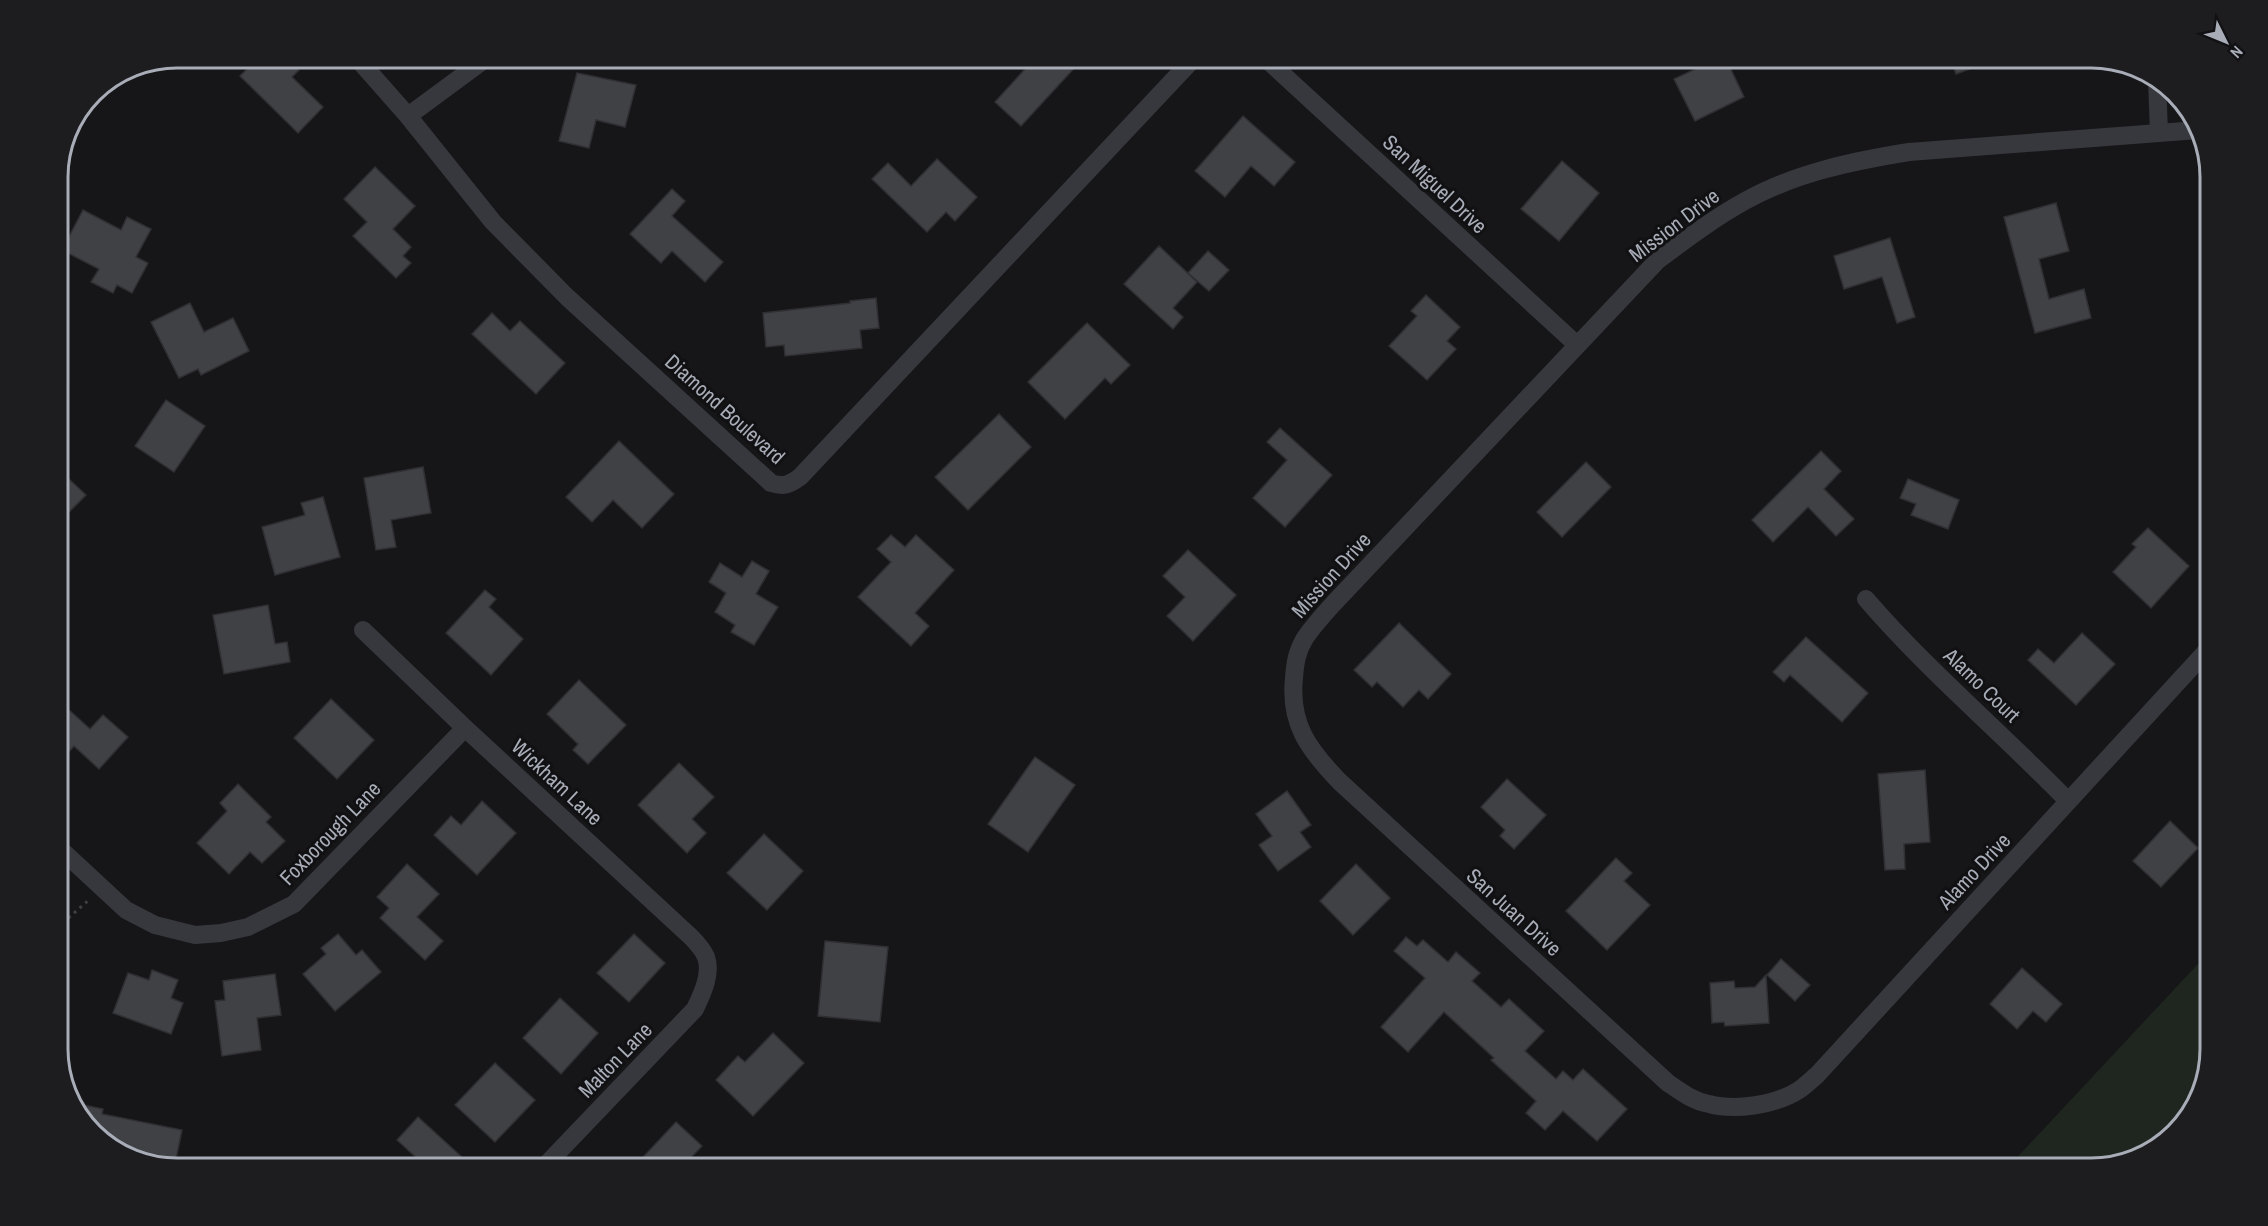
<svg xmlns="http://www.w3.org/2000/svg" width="2268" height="1226" viewBox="0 0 2268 1226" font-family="'Archivo Narrow',sans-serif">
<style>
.green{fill:#1e261f}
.building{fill:#404145;stroke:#303034;stroke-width:1.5}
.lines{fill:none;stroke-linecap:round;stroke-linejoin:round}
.path{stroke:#3d3f44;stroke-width:3;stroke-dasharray:3 4.5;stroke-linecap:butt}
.minor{stroke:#37383d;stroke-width:18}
.labels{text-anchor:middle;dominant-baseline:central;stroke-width:6;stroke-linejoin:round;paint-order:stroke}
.street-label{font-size:21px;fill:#a8adb8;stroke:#111113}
.rim{fill:none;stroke:#a8adb8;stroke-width:3}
</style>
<rect width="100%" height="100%" fill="#161618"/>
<polygon class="green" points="2211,950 2211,1049 2199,1103 2158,1149 2092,1169 2013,1169 2009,1166"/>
<g class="building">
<polygon points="259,57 286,57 299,70 292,77 323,107 298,133 240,76"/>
<polygon points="1036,57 1071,57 1078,64 1021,126 995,102"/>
<polygon points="1702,57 1725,57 1744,97 1695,121 1674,79 1706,64"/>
<polygon points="1950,57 1997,57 1997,59 1956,74"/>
<polygon points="577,73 636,85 625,127 596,120 589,148 559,141"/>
<polygon points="1243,116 1295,162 1274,186 1251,166 1225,197 1195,171"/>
<polygon points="937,159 977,197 955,221 946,212 927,232 872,179 888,163 911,186"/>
<polygon points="1562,161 1599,193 1559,241 1521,209"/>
<polygon points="375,167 415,206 393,229 411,247 403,256 411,263 396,278 353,236 367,222 344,199"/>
<polygon points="672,189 685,201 672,216 723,262 705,282 672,251 661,263 630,234"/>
<polygon points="2056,203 2069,251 2039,259 2049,299 2084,289 2091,318 2035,333 2004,217"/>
<polygon points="83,210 121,230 127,217 151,229 136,257 148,263 132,293 117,285 113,293 91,282 99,269 62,250"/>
<polygon points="1890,238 1915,317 1897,323 1882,277 1844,289 1834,256"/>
<polygon points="1159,246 1197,282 1173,308 1183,317 1173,329 1124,284"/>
<polygon points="1208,251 1229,270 1209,291 1188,273"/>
<polygon points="1426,295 1460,327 1447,341 1456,349 1427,380 1389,346 1417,316 1411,311"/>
<polygon points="876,298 879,328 860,330 862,348 785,356 784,345 766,347 763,313 850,303 850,301"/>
<polygon points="190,303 204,332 233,318 249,351 201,375 198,369 179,378 151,322"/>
<polygon points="492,313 510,331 520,321 565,363 536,394 472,334"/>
<polygon points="1087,323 1130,365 1111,384 1105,378 1065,419 1028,382"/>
<polygon points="166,400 205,426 174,472 135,446"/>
<polygon points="999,414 1031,447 968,510 935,477"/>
<polygon points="1280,428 1332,475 1285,527 1253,498 1287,460 1267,442"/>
<polygon points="619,441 674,494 642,528 613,500 592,522 566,497"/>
<polygon points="1821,451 1841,471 1824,489 1854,519 1836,536 1808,507 1773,542 1752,520"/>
<polygon points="1586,462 1611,487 1562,537 1537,512"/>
<polygon points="423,467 431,513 391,520 396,547 376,550 364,478"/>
<polygon points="57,468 86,495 57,524"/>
<polygon points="1908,479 1959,500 1948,529 1911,515 1916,504 1900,498"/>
<polygon points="323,497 340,557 275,575 262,527 305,515 301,503"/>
<polygon points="2148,528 2189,566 2151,608 2113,572 2136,547 2132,544"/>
<polygon points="891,535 905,547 916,535 954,570 915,613 929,626 911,646 858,597 891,562 877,549"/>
<polygon points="1188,550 1236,595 1193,641 1167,616 1185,597 1163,576"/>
<polygon points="752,561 769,571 756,594 778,607 754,645 731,632 735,625 715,612 726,593 709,582 720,563 742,577"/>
<polygon points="485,590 496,599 489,607 523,639 491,675 446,633"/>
<polygon points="268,605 275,644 287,642 290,662 224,674 213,615"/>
<polygon points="1399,623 1451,674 1428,699 1419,690 1403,707 1377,682 1372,687 1354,670"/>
<polygon points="2082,633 2115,664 2076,705 2028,660 2038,649 2054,663"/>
<polygon points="1806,637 1868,693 1842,722 1790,675 1784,682 1773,672"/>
<polygon points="579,680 626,725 588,764 573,750 578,744 547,714"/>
<polygon points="57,699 90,729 103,715 128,737 99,769 74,746 57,765"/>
<polygon points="331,699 374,740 337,779 294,738"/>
<polygon points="1035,757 1075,785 1028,852 988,824"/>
<polygon points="679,763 714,797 692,819 706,833 687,853 638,805"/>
<polygon points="1925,770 1930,842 1904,844 1905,869 1885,870 1878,774"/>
<polygon points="1507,779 1546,815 1514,849 1500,836 1505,830 1481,807"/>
<polygon points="238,784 271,817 266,822 285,841 262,863 250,852 229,874 197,843 227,811 220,803"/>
<polygon points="1287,791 1311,825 1300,832 1311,847 1278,871 1259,845 1272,836 1256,814"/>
<polygon points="482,801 516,833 477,875 434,835 451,816 461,825"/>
<polygon points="2170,821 2198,848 2161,887 2133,861"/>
<polygon points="764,834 803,871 767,910 727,873"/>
<polygon points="1616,858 1632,873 1624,881 1650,905 1607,950 1566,911"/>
<polygon points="407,864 439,894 417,917 443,941 425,960 380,918 389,908 377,897"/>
<polygon points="1356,864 1390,898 1353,935 1320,901"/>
<polygon points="338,934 356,955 362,950 381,972 335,1011 303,974 326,954 321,948"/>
<polygon points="634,934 665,963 629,1002 597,973"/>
<polygon points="1406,937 1417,946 1423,940 1448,962 1456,952 1480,973 1472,981 1501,1007 1509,999 1544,1031 1525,1051 1556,1079 1563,1071 1573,1080 1583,1069 1627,1109 1597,1141 1563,1111 1545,1130 1526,1113 1536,1101 1491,1060 1494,1058 1444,1012 1408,1052 1381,1027 1425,978 1394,951"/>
<polygon points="825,941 888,947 880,1022 818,1016"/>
<polygon points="1781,959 1810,985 1795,1001 1767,975"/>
<polygon points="2022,968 2062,1004 2046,1022 2033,1011 2017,1029 1990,1004"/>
<polygon points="152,970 178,980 171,998 183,1003 171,1034 113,1013 128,973 149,980"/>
<polygon points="275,974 281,1015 257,1018 261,1050 222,1056 215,1001 225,1000 223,981"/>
<polygon points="1766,975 1769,1023 1725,1026 1724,1022 1712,1023 1710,983 1734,981 1735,988 1755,987"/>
<polygon points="560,998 598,1033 561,1074 523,1038"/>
<polygon points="773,1033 804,1063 753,1116 716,1080 738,1056 745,1062"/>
<polygon points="495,1063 535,1100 495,1142 455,1105"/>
<polygon points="84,1105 103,1109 102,1114 182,1130 176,1159 147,1153 146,1162 123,1157 82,1120"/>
<polygon points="418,1117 464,1159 454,1169 412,1169 420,1161 397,1140"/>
<polygon points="676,1122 702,1146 680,1169 632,1169"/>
</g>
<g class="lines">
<polyline class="path" points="57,928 90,899"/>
<g class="minor">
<path d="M 356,57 L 408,116 L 493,222 L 567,297 L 771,483 C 784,487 789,485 800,477 L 1195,57"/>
<polyline points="1264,57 1576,344"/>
<polyline points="2157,81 2159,132"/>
<polyline points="408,116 488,57"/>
<path d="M 2198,130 L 1909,152 C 1853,161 1795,173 1745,201 C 1714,218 1685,240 1657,261 L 1334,603 C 1324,614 1313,626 1305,638 C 1297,651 1295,663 1294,678 C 1289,724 1309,750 1340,782 L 1668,1083 C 1681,1092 1693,1101 1709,1104 C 1735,1111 1776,1105 1799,1090 C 1805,1086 1811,1080 1817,1075 L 2211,646"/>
<path d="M 1866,599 C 1928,671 2002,733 2068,801"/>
<path d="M 363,630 L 465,728 L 691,937 C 696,942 703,950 706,957 C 712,974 702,994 695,1009 L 542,1169"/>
<polyline points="57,846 126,910 155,925 195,935 221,933 248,927 294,904 465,728"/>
</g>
</g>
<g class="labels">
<g class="street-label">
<text transform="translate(1435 184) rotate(43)">San Miguel Drive</text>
<text transform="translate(1674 225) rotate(-37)">Mission Drive</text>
<text transform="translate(725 409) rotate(42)">Diamond Boulevard</text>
<text transform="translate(1331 575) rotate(-48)">Mission Drive</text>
<text transform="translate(1982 685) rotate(44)">Alamo Court</text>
<text transform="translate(557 782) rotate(43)">Wickham Lane</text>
<text transform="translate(330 833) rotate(-46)">Foxborough Lane</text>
<text transform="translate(1974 871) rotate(-47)">Alamo Drive</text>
<text transform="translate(1514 912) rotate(42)">San Juan Drive</text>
<text transform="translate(615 1060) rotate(-46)">Malton Lane</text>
</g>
</g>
<path d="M0 0H2268V1226H0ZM177 68H2091A109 109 0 0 1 2200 177V1049A109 109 0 0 1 2091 1158H177A109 109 0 0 1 68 1049V177A109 109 0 0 1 177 68Z" fill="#1d1d20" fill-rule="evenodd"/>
<path class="rim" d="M177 68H2091A109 109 0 0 1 2200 177V1049A109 109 0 0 1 2091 1158H177A109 109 0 0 1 68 1049V177A109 109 0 0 1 177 68Z"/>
<g transform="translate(2226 42) rotate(133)" stroke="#111113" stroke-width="4.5" paint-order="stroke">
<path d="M0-4.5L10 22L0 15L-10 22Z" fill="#a8adb8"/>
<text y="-9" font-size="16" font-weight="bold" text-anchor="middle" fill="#a8adb8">N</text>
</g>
</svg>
